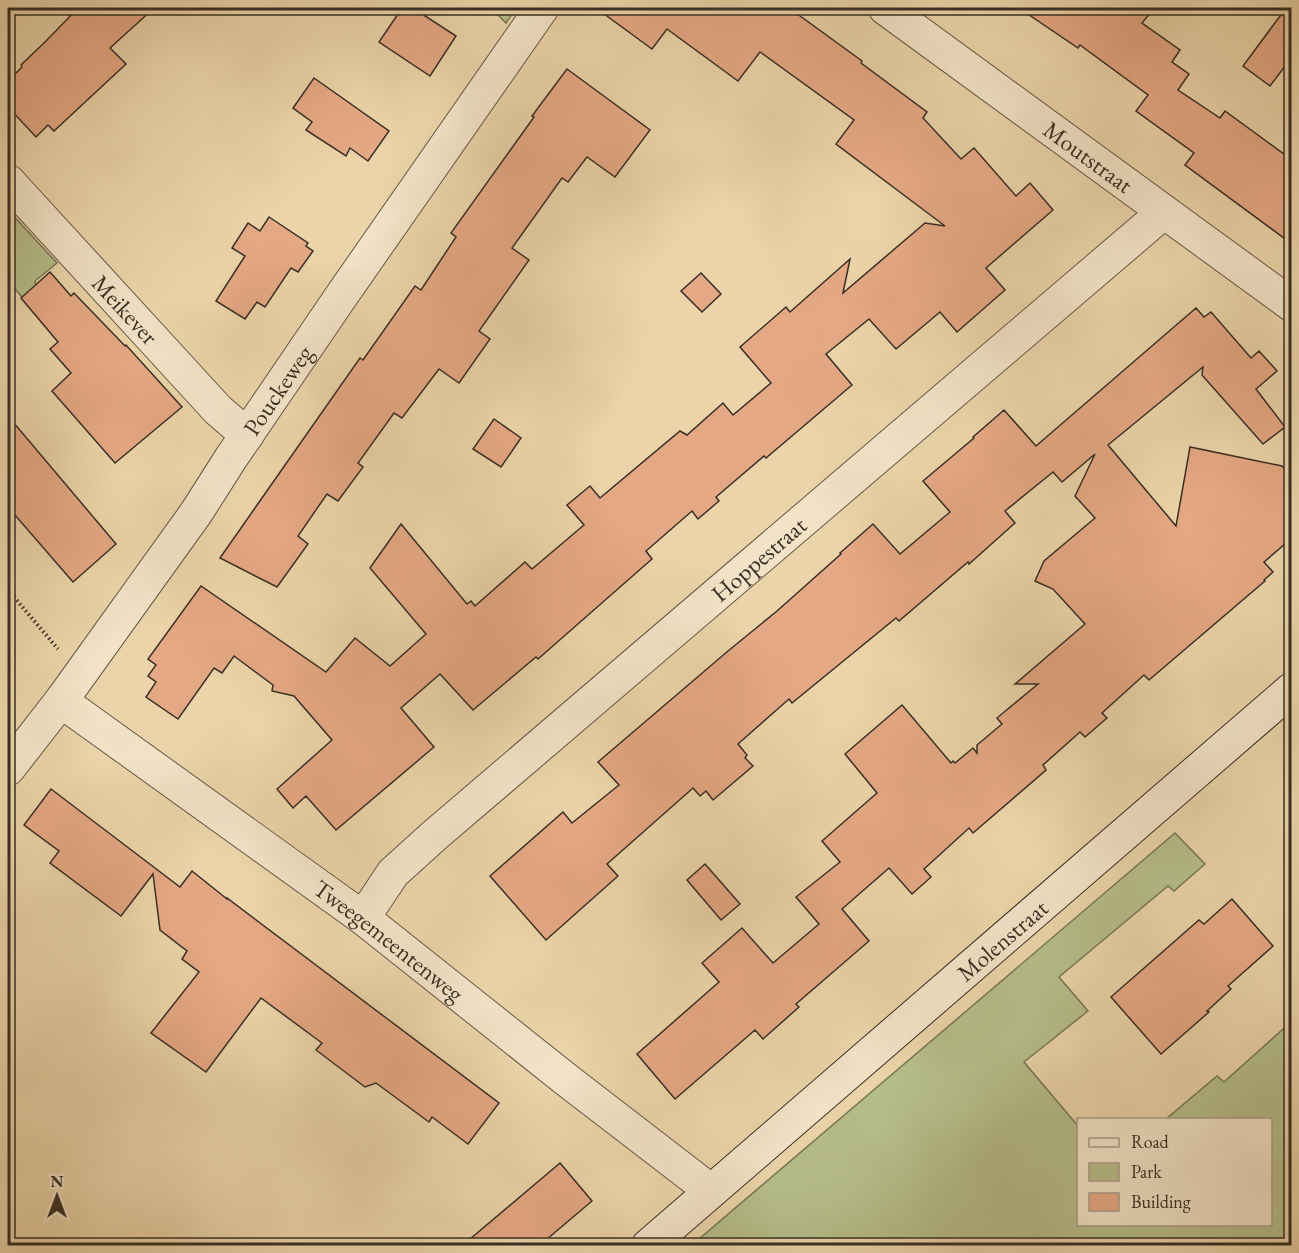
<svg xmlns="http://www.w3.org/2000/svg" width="1299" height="1253" viewBox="0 0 1299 1253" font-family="'EB Garamond',serif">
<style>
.green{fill:#b5bd8a;stroke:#767658;stroke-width:1.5}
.building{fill:#e5a884;stroke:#382f25;stroke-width:1.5}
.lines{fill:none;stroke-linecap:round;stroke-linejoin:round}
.street-casing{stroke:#655846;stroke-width:35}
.secondary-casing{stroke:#382f25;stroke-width:35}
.path{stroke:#382f25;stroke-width:4;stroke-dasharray:1.5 3;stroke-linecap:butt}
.street{stroke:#f2e3c7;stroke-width:33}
.secondary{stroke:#f2e3c7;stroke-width:33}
.labels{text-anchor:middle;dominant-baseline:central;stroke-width:5;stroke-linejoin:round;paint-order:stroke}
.street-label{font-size:24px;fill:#382f25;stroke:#f2e3c7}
</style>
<rect width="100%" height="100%" fill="#ebd4a9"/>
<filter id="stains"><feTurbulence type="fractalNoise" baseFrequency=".00333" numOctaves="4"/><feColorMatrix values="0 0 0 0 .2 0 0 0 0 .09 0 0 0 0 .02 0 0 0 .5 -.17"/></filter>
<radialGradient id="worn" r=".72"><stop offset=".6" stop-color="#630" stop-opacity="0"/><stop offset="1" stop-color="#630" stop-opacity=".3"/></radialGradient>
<g class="green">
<polygon points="491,8 516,8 506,23"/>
<polygon points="8,210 57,263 35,281 42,320 8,281"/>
<polygon points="1175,833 1205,864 1174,891 1168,886 1059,977 1088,1011 1024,1062 1078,1126 1078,1224 1270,1224 1270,1120 1166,1119 1217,1076 1224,1082 1291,1022 1291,1245 692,1245"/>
</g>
<g class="building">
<polygon points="78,8 154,8 110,48 126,64 54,131 48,125 36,137 8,107 8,81 22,67 21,65 46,41"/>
<polygon points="402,8 413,8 456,36 430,76 379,42"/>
<polygon points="596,8 789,8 862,61 861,63 927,112 923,118 961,159 974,148 1016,196 1030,183 1053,210 986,268 1005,290 957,332 940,312 896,349 869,319 826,354 852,385 766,458 764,456 716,497 719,501 698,519 692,511 646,551 652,559 538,659 536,657 473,710 440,674 401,708 434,747 336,830 306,796 293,808 277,789 332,740 294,696 272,691 273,685 234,656 222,673 214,668 178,719 146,697 156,682 148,676 156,665 148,659 201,586 326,672 355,638 390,666 426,634 370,568 401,524 467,604 471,601 475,606 525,562 532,569 584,525 567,505 590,486 600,498 680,431 687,435 723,403 733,415 771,383 740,347 786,307 790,312 850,259 843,293 925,223 945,226 836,144 854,120 760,52 738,81 667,29 652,49"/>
<polygon points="1019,8 1154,8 1142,23 1180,50 1172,62 1189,74 1178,90 1220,118 1225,111 1292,160 1292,244 1185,165 1194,153 1136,111 1148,95 1080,45 1078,48"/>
<polygon points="1286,8 1292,8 1292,57 1270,86 1243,66"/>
<polygon points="567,69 650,130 615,177 587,157 568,182 562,178 512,248 529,260 479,331 490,339 459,383 439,369 402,418 394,413 358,463 363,467 338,501 327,494 298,536 308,544 277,587 220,558 360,358 363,360 415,286 421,290 456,237 451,233 534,117 532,116"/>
<polygon points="314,78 389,131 368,161 350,148 346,156 306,130 312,122 293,108"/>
<polygon points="269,217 308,243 306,246 313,251 298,272 291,268 265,307 257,302 245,319 216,301 245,256 232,248 248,223 260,231"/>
<polygon points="50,272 71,296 74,293 125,346 126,345 182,407 115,463 52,391 71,373 50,349 58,342 21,298"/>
<polygon points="701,273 721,294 702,312 681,291"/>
<polygon points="1196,308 1204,317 1211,312 1251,358 1259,351 1277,371 1256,389 1285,427 1263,444 1202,375 1203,367 1108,445 1176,526 1190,447 1282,466 1292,477 1292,538 1264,562 1273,572 1264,580 1265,581 1149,680 1144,675 1102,713 1107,718 1085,737 1080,732 1043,765 1046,770 973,833 969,828 924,869 931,877 912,894 889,868 842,909 869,941 796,1004 799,1007 763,1039 755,1030 675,1099 637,1054 719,982 702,963 742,928 773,963 819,924 796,897 840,862 822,841 877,793 845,754 902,705 951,763 953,761 955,763 973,748 977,753 977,745 1002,724 997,718 1038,684 1015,684 1085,624 1053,589 1035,581 1044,561 1095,518 1075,496 1095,454 1062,482 1053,472 1005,511 1015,523 969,564 968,562 899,621 896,618 792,703 789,699 738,744 747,755 745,758 753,766 713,800 706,791 700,796 693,788 607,864 618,876 546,940 490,876 563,812 572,823 619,785 598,762 728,651 777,611 841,554 840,553 873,524 900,554 950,512 923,481 974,438 973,437 1004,410 1036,446"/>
<polygon points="8,416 116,544 73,582 8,507"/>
<polygon points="494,419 521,438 501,467 473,449"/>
<polygon points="51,789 180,887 192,871 227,899 227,898 499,1103 468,1144 432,1117 429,1122 376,1083 365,1087 316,1050 322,1043 261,998 206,1072 151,1033 199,972 182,959 187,951 160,930 153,874 121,916 50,863 59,851 24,825"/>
<polygon points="705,864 740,904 721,920 687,880"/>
<polygon points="1232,899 1273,946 1228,986 1231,989 1207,1011 1209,1012 1161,1054 1111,997 1199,920 1204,924"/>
<polygon points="560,1163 592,1201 540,1245 463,1245"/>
</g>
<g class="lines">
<g class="street-casing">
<g id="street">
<path id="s1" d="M 885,8 L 1292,305"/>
<path id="s2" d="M 8,181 L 218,410 L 247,435"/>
<path id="s3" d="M 61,701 L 363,918 L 568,1081 L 711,1191"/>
<path id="s4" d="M 8,769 L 61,701 L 196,513 L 231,458 L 342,295 L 542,8"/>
<path id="s5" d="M 363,918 L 393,873 L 435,835 L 1164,212"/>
</g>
</g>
<g class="secondary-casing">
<g id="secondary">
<path id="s6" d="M 648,1246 L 1292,689"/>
</g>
</g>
<polyline class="path" points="8,590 58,649"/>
<use href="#street" class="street"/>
<use href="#secondary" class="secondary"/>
</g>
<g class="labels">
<g class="street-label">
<text stroke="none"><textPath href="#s1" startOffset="252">Moutstraat</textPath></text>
<text stroke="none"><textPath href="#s2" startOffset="174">Meikever</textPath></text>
<text stroke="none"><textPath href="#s4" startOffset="465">Pouckeweg</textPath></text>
<text stroke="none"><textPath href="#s5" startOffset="536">Hoppestraat</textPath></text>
<text stroke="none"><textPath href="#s6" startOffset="468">Molenstraat</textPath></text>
<text stroke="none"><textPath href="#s3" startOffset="406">Tweegemeentenweg</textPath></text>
</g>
</g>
<rect width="1299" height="1253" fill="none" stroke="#ebd4a9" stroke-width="30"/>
<rect x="9" y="9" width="1281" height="1235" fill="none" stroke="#382f25" stroke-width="3"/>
<rect x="15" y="15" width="1269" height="1223" fill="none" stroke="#382f25" stroke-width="1.5"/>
<rect x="1077" y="1118" width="195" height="108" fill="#f2e3c7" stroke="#a89b86" stroke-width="1.5"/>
<rect x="1089" y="1138" width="30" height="9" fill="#f2e3c7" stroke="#a89b86" stroke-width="1.5"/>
<text x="1131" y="1148" font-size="18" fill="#382f25">Road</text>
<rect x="1089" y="1163" width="30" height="18" fill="#b5bd8a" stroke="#a89b86" stroke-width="1.5"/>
<text x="1131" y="1178" font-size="18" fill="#382f25">Park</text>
<rect x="1089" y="1193" width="30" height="18" fill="#e5a884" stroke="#a89b86" stroke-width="1.5"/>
<text x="1131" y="1208" font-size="18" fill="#382f25">Building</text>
<g transform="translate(57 1196)" stroke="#f2e3c7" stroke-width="4.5" paint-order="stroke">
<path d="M0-4.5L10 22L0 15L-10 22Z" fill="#382f25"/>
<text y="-9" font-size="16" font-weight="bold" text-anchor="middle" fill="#382f25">N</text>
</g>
<rect width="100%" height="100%" filter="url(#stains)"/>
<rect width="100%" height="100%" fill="url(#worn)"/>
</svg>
